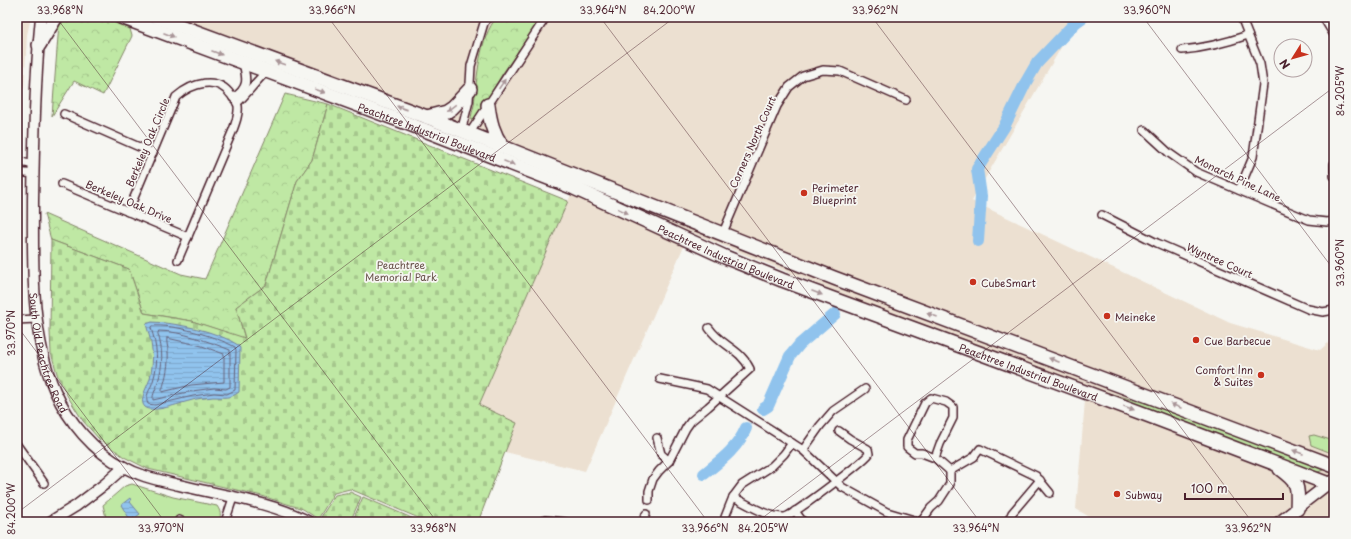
<svg xmlns="http://www.w3.org/2000/svg" width="1351" height="539" viewBox="0 0 1351 539" font-family="'Playpen Sans',sans-serif">
<style>
.built{fill:#ece0d1}
.green{fill:#bfe8a4;stroke:#848468}
.forest{fill:url(#forest-crowns);stroke:#848468}
.cemetery{fill:url(#cemetery-stones);stroke:#848468}
.water{fill:url(#water-rules);stroke:#74819f}
.lines{fill:none;stroke-linecap:round;stroke-linejoin:round}
.shore{stroke:#666179;stroke-width:1}
.river{stroke:#90c3ed;stroke-width:12}
.street-casing{stroke:#4a1f2b;stroke-width:10}
.secondary-casing{stroke:#4a1f2b;stroke-width:13}
.highway-casing{stroke:#4a1f2b;stroke-width:16}
.street{stroke:#f6f6f2;stroke-width:7}
.secondary{stroke:#f6f6f2;stroke-width:10}
.highway{stroke:#f6f6f2;stroke-width:13}
.oneway{fill:#a99598}
.ticks{fill:none;stroke:#4a1f2b;stroke-width:1;stroke-opacity:0.45}
.poi-dot{fill:#c8321e;stroke:#f6f6f2;stroke-width:1.5}
.labels{text-anchor:middle;dominant-baseline:central;stroke-width:3.5;stroke-linejoin:round;paint-order:stroke}
.street-label{font-size:10px;fill:#4a1f2b;stroke:#f6f6f2}
.poi-label{font-size:10px;fill:#4a1f2b;stroke:#f6f6f2;text-anchor:start}
.park-label{font-size:10px;fill:#675149;stroke:#f6f6f2}
.neatline{fill:none;stroke:#4a1f2b;stroke-width:1.5}
.ticks-label{font-size:10px;text-anchor:middle;fill:#4a1f2b}
</style>
<defs>
<pattern id="forest-crowns" width="20" height="18" patternUnits="userSpaceOnUse"><rect width="20" height="18" fill="#bfe8a4"/><path d="M2 6a3 3 0 1 1 6 0M12 15a3 3 0 1 1 6 0" fill="none" stroke="#a6c78d"/></pattern>
<pattern id="cemetery-stones" width="16" height="16" patternUnits="userSpaceOnUse"><rect width="16" height="16" fill="#bfe8a4"/><path d="M2 7V4a2 2 0 0 1 4 0v3zM10 15v-3a2 2 0 0 1 4 0v3z" fill="#a6c78d"/></pattern>
<pattern id="water-rules" width="6" height="5" patternUnits="userSpaceOnUse"><rect width="6" height="5" fill="#90c3ed"/><path d="M0 2.5h6" fill="none" stroke="#7ea7cb"/></pattern>
</defs>
<rect width="100%" height="100%" fill="#f6f6f2"/>
<filter id="ink" filterUnits="userSpaceOnUse"><feTurbulence type="fractalNoise" baseFrequency=".025" numOctaves="2"/><feDisplacementMap in="SourceGraphic" scale="8" xChannelSelector="R" yChannelSelector="G"/><feConvolveMatrix kernelMatrix="1 2 1 2 8 2 1 2 1" color-interpolation-filters="sRGB"/></filter>
<g filter="url(#ink)">
<g class="built">
<polygon points="17,17 31,17 27,35 24,89 17,86"/>
<polygon points="141,17 1068,17 1077,20 972,201 1230,323 1320,350 1334,338 1334,522 1098,522 1076,509 1086,388 892,315 690,232 585,471 505,452 517,423 479,405 580,174 555,161 464,134"/>
</g>
<g class="green">
<polygon points="1097,390 1178,412 1322,466 1323,470 1316,473"/>
<polygon points="1314,435 1334,441 1334,454 1311,445 1309,436"/>
<path d="M 132,484 L 173,497 L 217,506 C 221,512 221,515 219,522 L 107,522 L 103,505 L 125,486 Z"/>
</g>
<g class="forest">
<polygon points="64,17 100,17 130,29 132,36 103,95 74,81 52,116 59,23"/>
<path d="M 497,17 L 528,17 L 534,23 L 535,27 L 503,73 L 475,120 L 473,121 L 471,120 C 471,115 473,110 474,105 C 477,78 479,38 497,17 Z"/>
<polygon points="285,94 328,104 312,160 297,181 266,285 236,307 245,339 192,321 144,313 129,269 51,240 44,214 181,274 205,279"/>
</g>
<g class="cemetery">
<polygon points="328,104 568,201 479,405 517,423 505,452 478,522 428,522 350,489 334,493 318,519 303,509 262,496 148,469 124,457 99,439 83,421 68,397 58,377 51,353 50,332 51,240 129,269 144,313 192,321 245,338 236,307 266,285 297,181 312,160"/>
<polygon points="350,492 361,497 350,522 328,522 321,517 335,495"/>
<polygon points="363,497 421,522 352,522"/>
</g>
<g class="water">
<path d="M 152,322 C 177,323 217,331 238,345 L 240,348 L 239,392 C 230,399 224,397 213,397 C 206,398 197,398 189,401 C 180,403 153,414 145,407 C 138,400 148,386 150,378 C 155,357 152,344 146,324 Z"/>
<polygon points="130,498 131,501 130,502 140,514 131,521 121,505"/>
</g>
<g class="lines">
<g class="shore">
<path d="M 152,326 C 174,324 215,336 235,347 L 236,350 L 235,390 L 227,394 L 214,393 L 193,396 L 155,405 L 148,404 C 144,397 151,388 153,381 C 159,362 157,347 151,328 Z"/>
<path d="M 159,331 C 181,331 210,342 230,350 L 230,387 L 226,389 L 214,388 L 192,391 L 153,400 C 152,394 157,388 158,382 C 163,365 163,350 158,334 Z"/>
<path d="M 167,338 L 202,346 L 224,354 L 224,382 L 191,385 L 162,392 L 162,390 C 166,378 169,363 168,351 C 168,346 166,342 167,338 Z"/>
</g>
<g class="river">
<polyline points="978,241 981,196 977,169 1004,127 1026,82 1037,63 1076,22 1083,17"/>
<polyline points="763,409 768,406 790,356 800,344 835,314"/>
<path d="M 704,474 C 720,461 738,448 746,428"/>
</g>
<g class="street-casing">
<g id="street">
<polyline points="1323,17 1334,35"/>
<path d="M 1182,50 C 1206,48 1225,43 1248,35"/>
<path d="M 233,98 C 249,88 247,79 243,63"/>
<path d="M 237,103 C 248,93 256,81 266,72"/>
<polyline points="64,114 153,153"/>
<polyline points="463,124 469,101 471,66 484,23 488,17"/>
<polyline points="473,128 546,17"/>
<polyline points="1144,130 1169,153 1196,172 1309,220 1327,222 1334,221"/>
<polyline points="17,161 34,165"/>
<polyline points="1334,164 1334,176"/>
<polyline points="17,172 34,174"/>
<polyline points="62,184 188,237"/>
<polyline points="1239,190 1253,157 1263,84 1260,64 1241,17"/>
<path d="M 128,212 L 176,97 C 192,83 217,75 231,95 C 234,98 237,102 238,106 C 239,114 236,122 233,130 L 178,260"/>
<polyline points="1102,215 1157,243 1308,309 1323,312 1334,310"/>
<polyline points="722,235 777,106 789,87 803,76 823,70 840,71 906,100"/>
<polyline points="17,320 36,319"/>
<polyline points="660,379 707,389 803,450 842,487 887,512 921,522"/>
<polygon points="931,398 946,402 953,407 953,418 940,444 935,458 922,453 915,453 907,447 907,440 925,403"/>
<polyline points="657,438 661,454 669,461"/>
<polyline points="17,445 44,483"/>
<polyline points="803,450 820,426 833,411 865,389"/>
<polyline points="935,458 950,471"/>
<path d="M 733,497 C 748,504 766,517 784,517 C 791,517 863,462 869,454 L 868,449 L 850,439 L 839,431"/>
<path d="M 649,500 L 649,491 L 653,479 L 659,471 L 669,461 L 686,428 L 691,421 L 708,407 L 750,369 C 740,348 721,346 709,328"/>
<polyline points="795,511 803,522"/>
<polyline points="725,517 733,497 742,485 772,466 784,454 792,443"/>
<polyline points="179,520 183,522"/>
<polyline points="545,520 565,522"/>
<polyline points="225,522 233,498"/>
<polyline points="643,522 646,514"/>
<polyline points="921,522 931,508 939,501 950,484 950,471 974,457 980,449 1036,476 1050,493"/>
<polyline points="1008,522 1012,513 1040,480"/>
</g>
</g>
<g class="secondary-casing">
<g id="secondary">
<path id="s1" d="M 41,17 C 35,78 34,139 33,200 C 33,260 30,335 55,391 C 68,421 94,452 124,467 C 141,477 160,480 179,485 C 220,495 272,502 309,522"/>
<polyline points="50,522 76,506 105,484 124,467"/>
<polyline points="1279,522 1332,481"/>
</g>
</g>
<g class="highway-casing">
<g id="highway">
<path id="s2" d="M 121,17 L 404,122 L 574,188 L 725,257 L 782,280 L 1147,415 L 1334,486"/>
<polyline points="156,17 427,117 834,278 1334,466"/>
<polyline points="39,45 56,17"/>
<path d="M 488,105 C 490,121 493,133 502,146"/>
<polyline points="427,117 446,112 452,108 470,89"/>
<path d="M 1280,469 C 1299,483 1298,486 1297,509"/>
</g>
</g>
<use href="#street" class="street"/>
<use href="#secondary" class="secondary"/>
<use href="#highway" class="highway"/>
</g>
<defs><path id="oneway-solid" d="M-6-.8H1V-3.2L6.5 0L1 3.2V.8H-6Z"/></defs>
<g class="oneway">
<use href="#oneway-solid" transform="translate(169 35) rotate(21)"/>
<use href="#oneway-solid" transform="translate(217 53) rotate(21)"/>
<use href="#oneway-solid" transform="translate(280 63) rotate(-160)"/>
<use href="#oneway-solid" transform="translate(502 84) rotate(-56)"/>
<use href="#oneway-solid" transform="translate(320 91) rotate(20)"/>
<use href="#oneway-solid" transform="translate(402 108) rotate(-160)"/>
<use href="#oneway-solid" transform="translate(451 108) rotate(143)"/>
<use href="#oneway-solid" transform="translate(509 163) rotate(22)"/>
<use href="#oneway-solid" transform="translate(623 211) rotate(24)"/>
<use href="#oneway-solid" transform="translate(817 293) rotate(21)"/>
<use href="#oneway-solid" transform="translate(932 315) rotate(-160)"/>
<use href="#oneway-solid" transform="translate(1054 360) rotate(-159)"/>
<use href="#oneway-solid" transform="translate(1176 406) rotate(-159)"/>
<use href="#oneway-solid" transform="translate(1129 408) rotate(20)"/>
<use href="#oneway-solid" transform="translate(1298 452) rotate(-159)"/>
</g>
</g>
<path class="ticks" d="M 56,17 L 437,522M 328,17 L 708,522M 600,17 L 980,522M 872,17 L 1252,522M 1143,17 L 1334,270M 17,326 L 165,522M 17,513 L 675,17M 757,522 L 1334,87"/>
<g class="poi-dot">
<circle cx="804" cy="193" r="4"/>
<circle cx="973" cy="282" r="4"/>
<circle cx="1107" cy="316" r="4"/>
<circle cx="1196" cy="340" r="4"/>
<circle cx="1261" cy="375" r="4"/>
<circle cx="1117" cy="494" r="4"/>
</g>
<g class="labels">
<g class="street-label">
<text stroke="none"><textPath href="#s2" startOffset="327">Peachtree Industrial Boulevard</textPath></text>
<text transform="translate(147 142) rotate(-67)">Berkeley Oak Circle</text>
<text transform="translate(752 142) rotate(-66)">Corners North Court</text>
<text transform="translate(1238 178) rotate(25)">Monarch Pine Lane</text>
<text transform="translate(129 201) rotate(23)">Berkeley Oak Drive</text>
<text stroke="none"><textPath href="#s2" startOffset="651">Peachtree Industrial Boulevard</textPath></text>
<text transform="translate(1220 260) rotate(24)">Wyntree Court</text>
<text stroke="none"><textPath href="#s1" startOffset="338">South Old Peachtree Road</textPath></text>
<text stroke="none"><textPath href="#s2" startOffset="975">Peachtree Industrial Boulevard</textPath></text>
</g>
<g class="poi-label">
<text x="812" y="187">Perimeter<tspan x="812" dy="12">Blueprint</tspan></text>
<text x="981" y="282">CubeSmart</text>
<text x="1115" y="316">Meineke</text>
<text x="1204" y="340">Cue Barbecue</text>
<text x="1253" y="369" text-anchor="end">Comfort Inn<tspan x="1253" dy="12">&amp; Suites</tspan></text>
<text x="1125" y="494">Subway</text>
</g>
<g class="park-label">
<text x="401" y="264">Peachtree<tspan x="401" dy="12">Memorial Park</tspan></text>
</g>
</g>
<rect width="1351" height="539" fill="none" stroke="#f6f6f2" stroke-width="44"/>
<g transform="translate(1293 58) rotate(233)"><circle r="19" fill="#f6f6f2" stroke="#b1a0a2"/>
<path d="M0-3L7 15L0 10L-7 15Z" fill="#c8321e"/>
<text y="-6" font-size="11" font-weight="bold" text-anchor="middle" fill="#4a1f2b">N</text>
</g>
<path d="M1185 493v6h98v-6" fill="none" stroke="#4a1f2b" stroke-width="2"/>
<text x="1191" y="493" font-size="12" fill="#4a1f2b" stroke="#f6f6f2" stroke-width="3" paint-order="stroke">100 m</text>
<rect x="22" y="22" width="1307" height="495" class="neatline"/>
<g class="ticks-label">
<text x="60" y="14">33.968°N</text>
<text x="332" y="14">33.966°N</text>
<text x="603" y="14">33.964°N</text>
<text x="669" y="14">84.200°W</text>
<text x="875" y="14">33.962°N</text>
<text x="1147" y="14">33.960°N</text>
<text transform="translate(1340 91) rotate(-90)" y="4">84.205°W</text>
<text transform="translate(1340 263) rotate(-90)" y="4">33.960°N</text>
<text transform="translate(11 333) rotate(-90)" y="4">33.970°N</text>
<text transform="translate(11 509) rotate(-90)" y="4">84.200°W</text>
<text x="161" y="532">33.970°N</text>
<text x="433" y="532">33.968°N</text>
<text x="705" y="532">33.966°N</text>
<text x="763" y="532">84.205°W</text>
<text x="976" y="532">33.964°N</text>
<text x="1248" y="532">33.962°N</text>
</g>
</svg>
